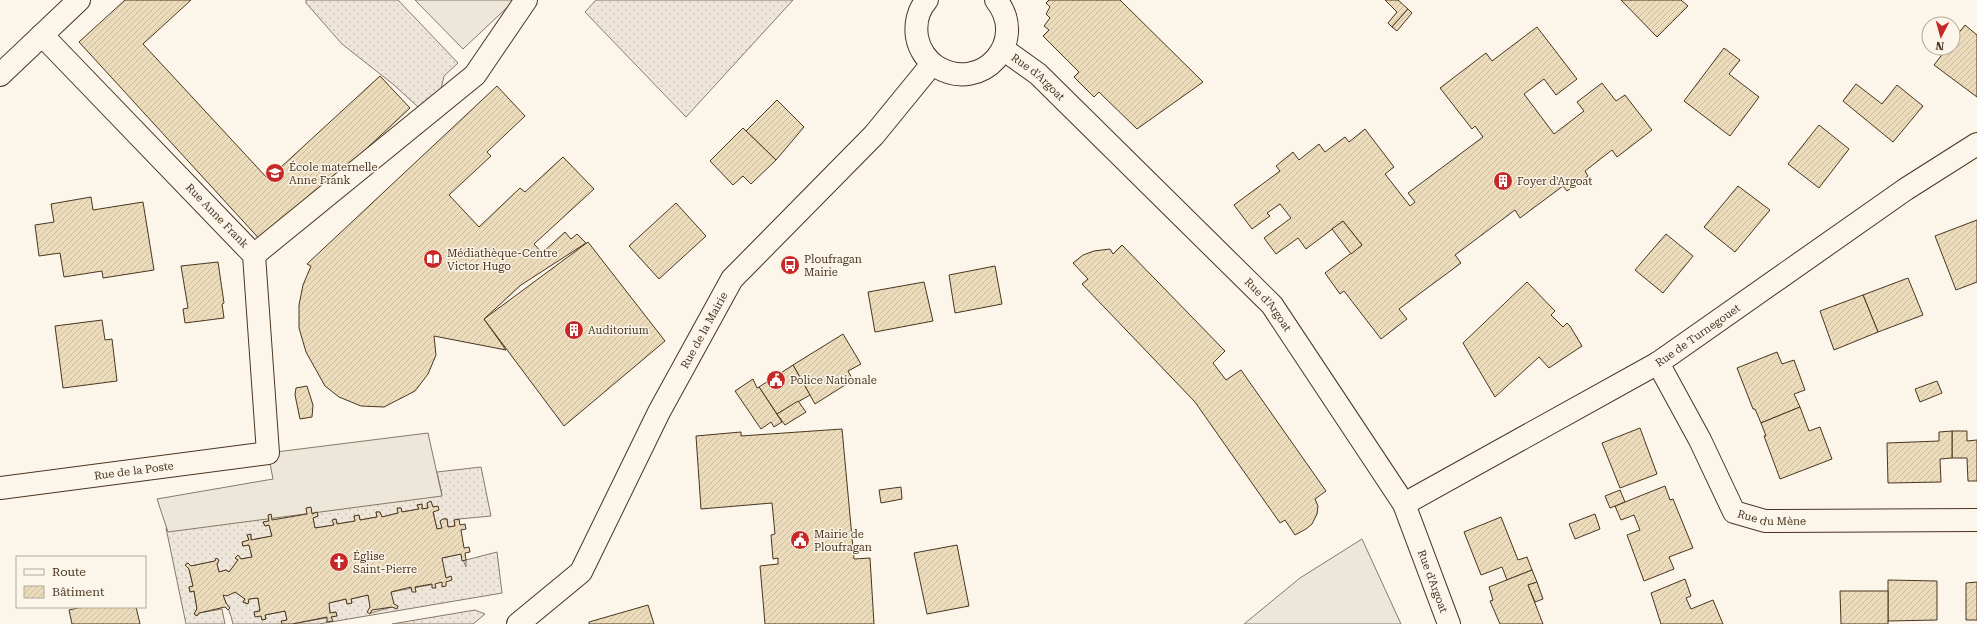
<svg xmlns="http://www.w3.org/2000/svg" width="1977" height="624" viewBox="0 0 1977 624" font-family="'Roboto Serif',serif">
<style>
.grass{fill:url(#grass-dots);stroke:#887966}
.parking{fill:#ede7d9;stroke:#887966}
.building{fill:url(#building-hatch);stroke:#4a3520}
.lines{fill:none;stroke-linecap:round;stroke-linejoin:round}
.street-casing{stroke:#4a3520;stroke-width:24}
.street{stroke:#fbf6e9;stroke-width:22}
.labels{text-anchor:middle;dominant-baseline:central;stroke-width:3;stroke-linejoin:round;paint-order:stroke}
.street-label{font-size:11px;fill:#4a3520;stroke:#fbf6e9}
.poi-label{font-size:11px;fill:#4a3520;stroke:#fbf6e9;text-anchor:start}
</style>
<defs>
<pattern id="grass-dots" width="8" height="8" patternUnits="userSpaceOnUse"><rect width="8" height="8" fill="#ede6d9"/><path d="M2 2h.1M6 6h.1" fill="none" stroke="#cdc6ba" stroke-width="1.8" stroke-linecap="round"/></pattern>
<pattern id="building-hatch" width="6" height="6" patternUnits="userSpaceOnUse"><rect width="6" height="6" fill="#ecdcbc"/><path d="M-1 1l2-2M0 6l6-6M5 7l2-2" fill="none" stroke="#ccbda1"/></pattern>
</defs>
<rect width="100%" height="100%" fill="#fbf6e9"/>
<g class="grass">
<polygon points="306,0 398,0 458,63 444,76 441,89 418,107 394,85 342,44 306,3"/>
<polygon points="596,0 793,0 686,117 585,12"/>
<polygon points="481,467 491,516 459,519 454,520 455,526 448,527 447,519 443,519 440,521 442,528 437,529 431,502 427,503 428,508 422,509 422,504 417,505 419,509 402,512 401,508 398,508 398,513 382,517 380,512 376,512 377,517 360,520 359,515 354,516 355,521 337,524 336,519 333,520 334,525 315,528 313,518 318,516 317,512 442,495 437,472"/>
<polygon points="268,515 269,521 263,522 265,526 269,525 272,536 251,540 251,535 247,535 249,540 243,542 243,546 249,545 252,557 241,559 238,555 235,558 238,560 229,572 226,570 219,572 217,564 219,560 217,558 215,561 191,566 188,563 185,565 189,569 193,586 189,587 190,592 194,591 197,609 194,614 197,616 199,613 222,609 225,624 186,624 166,528"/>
<polygon points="497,552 502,593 319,624 292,624 337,616 336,612 330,613 329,603 346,599 347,604 352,603 351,599 368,595 372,610 370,613 392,607 391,592 435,584 442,558 461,554 466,567 466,560"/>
<path d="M 235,592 L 245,599 L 243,602 L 247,604 L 249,599 L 258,598 L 260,611 L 254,612 L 261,616 L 262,620 L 266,619 L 265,615 L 285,611 L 287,620 L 282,621 L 282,624 L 233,624 C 231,613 226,605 223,595 Z"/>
<polygon points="475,610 485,614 473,624 392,624"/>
</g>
<g class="parking">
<polygon points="415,0 515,0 463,49"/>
<polygon points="428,433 442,496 168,532 157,499 273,479 268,453"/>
<polygon points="1362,539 1401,624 1244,624 1300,578"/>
</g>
<g class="building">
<polygon points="125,0 191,0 143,44 268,179 380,76 410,108 264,244 79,42"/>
<polygon points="1049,0 1120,0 1203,82 1137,129 1099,92 1094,97 1074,77 1079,72 1043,36 1049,30 1044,26 1050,18 1046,14 1050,7 1046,3"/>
<polygon points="1385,0 1398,0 1408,9 1392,27 1388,23 1397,12"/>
<polygon points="1621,0 1681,0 1688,6 1657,37"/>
<polygon points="1408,9 1412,13 1397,31 1392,27"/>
<polygon points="1965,25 1977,35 1977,97 1934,65 1947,48 1953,48 1953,40"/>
<polygon points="1537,27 1577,79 1556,95 1544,79 1524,94 1554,134 1584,111 1577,102 1602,83 1616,101 1625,95 1652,130 1617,157 1612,150 1585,171 1588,176 1567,191 1563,186 1520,218 1515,210 1455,255 1461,263 1399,309 1407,319 1381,339 1344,291 1340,294 1325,273 1362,245 1343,221 1306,249 1298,238 1276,254 1264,238 1291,218 1280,204 1267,213 1270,216 1252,229 1234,205 1280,171 1276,166 1293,152 1299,160 1319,144 1325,152 1345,137 1349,142 1365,129 1394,167 1385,174 1410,206 1415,202 1408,193 1483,137 1475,126 1472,129 1440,88 1486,53 1492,61"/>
<polygon points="1724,48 1740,60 1729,74 1759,97 1730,136 1684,101"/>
<polygon points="1856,84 1882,104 1897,85 1923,106 1893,142 1843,101"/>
<polygon points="497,86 525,116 487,152 491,156 449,195 479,227 520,188 525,192 563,157 594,189 534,244 542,253 565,232 571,239 577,234 586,243 521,285 484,319 506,350 434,336 436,355 428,374 415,391 384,407 361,406 339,397 325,386 306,352 299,328 299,305 303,285 311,266 307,264"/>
<polygon points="777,100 804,127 776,160 746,131"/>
<polygon points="1819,125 1849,149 1819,188 1788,164"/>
<polygon points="743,128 776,160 751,184 743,176 733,185 710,161"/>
<polygon points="1738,186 1770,210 1735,252 1704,227"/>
<polygon points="91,197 93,210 143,202 154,270 103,278 102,271 64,277 60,253 39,256 35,225 54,222 51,204"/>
<polygon points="676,203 706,236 659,279 629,246"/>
<polygon points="1977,220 1977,282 1956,290 1935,236"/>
<polygon points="1343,221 1362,245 1351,254 1332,229"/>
<polygon points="1666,234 1693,256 1663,293 1635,270"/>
<polygon points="588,242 665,341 564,426 484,319"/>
<polygon points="1122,245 1225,351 1213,363 1226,380 1241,370 1326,491 1315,499 1318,506 1317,514 1312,524 1306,529 1295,535 1285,520 1280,523 1195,402 1082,284 1088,279 1073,263 1083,255 1094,251 1110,249 1113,254"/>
<polygon points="218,262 224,303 222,304 224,318 185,323 183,309 188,308 181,266"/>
<polygon points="995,266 1002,304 955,313 949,275"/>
<polygon points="1908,278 1923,315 1878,332 1863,295"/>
<polygon points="924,282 933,321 875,332 868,292"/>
<polygon points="1527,282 1555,311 1551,315 1563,327 1567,323 1570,326 1582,346 1549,368 1539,357 1495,397 1463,343"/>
<polygon points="1863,295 1878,332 1834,350 1820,311"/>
<polygon points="102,320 105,340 112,339 117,381 63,388 55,326"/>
<polygon points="843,334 861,364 848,371 853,380 815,404 793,365"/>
<polygon points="1777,352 1782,364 1794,360 1805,390 1794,394 1800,407 1761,423 1755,409 1753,409 1737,368"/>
<polygon points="793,365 810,395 777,414 759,387"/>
<polygon points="753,379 757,388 759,387 782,422 774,427 771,422 761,429 735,391"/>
<polygon points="1937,381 1942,393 1920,402 1915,389"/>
<polygon points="307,386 313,405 312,417 300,419 295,395 296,388"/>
<polygon points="798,401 806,412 785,425 777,414"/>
<polygon points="1800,407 1809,431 1820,427 1832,459 1780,479 1764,436 1766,436 1761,423"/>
<polygon points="1640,428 1657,474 1620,488 1602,443"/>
<polygon points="842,429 854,559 870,558 874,624 765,624 760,566 778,564 778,558 773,559 771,535 775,534 772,503 701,509 696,436 741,432 741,436"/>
<polygon points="1952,431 1967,431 1967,441 1977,440 1977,481 1968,481 1967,458 1952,458"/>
<polygon points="1952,431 1952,458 1940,459 1941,482 1888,483 1887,443 1939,441 1939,432"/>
<polygon points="1665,486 1670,500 1673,499 1693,548 1669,557 1674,569 1644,581 1627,535 1640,530 1634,515 1621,520 1615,506"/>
<polygon points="901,487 902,499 881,503 879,490"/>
<polygon points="1620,490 1625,502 1610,508 1605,496"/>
<polygon points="431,501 433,507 438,506 439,510 433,512 437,529 442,528 440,521 443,519 447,519 448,527 455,526 454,520 459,519 460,525 465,524 466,529 461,530 464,548 469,547 470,552 465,553 466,560 462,561 461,554 442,558 446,578 451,576 452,580 446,582 446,586 442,587 442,582 435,584 436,588 432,588 432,584 415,587 416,592 412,592 411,587 391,592 394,604 398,606 397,609 392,607 372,610 370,614 367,612 370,607 368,595 351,599 352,603 347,604 346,599 329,603 330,613 336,612 337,616 331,617 333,621 327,622 327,617 292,624 282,624 281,621 287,620 285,611 265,615 266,619 262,620 261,616 255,617 254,612 260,611 258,598 249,599 248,604 243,602 245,599 235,592 227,596 223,595 226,603 230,608 228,610 225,607 199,613 197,616 194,614 197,609 194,591 190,592 189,587 193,586 189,569 185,565 188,563 191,566 215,561 216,558 219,560 217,564 219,572 226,570 229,572 238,560 235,558 238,555 241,559 252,557 249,545 243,546 242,542 249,540 247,535 251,534 251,540 272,536 269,525 265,526 263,522 269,521 268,515 271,514 272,520 307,514 306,508 311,507 312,514 317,512 318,516 313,518 315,528 334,525 332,520 336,519 337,524 355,521 354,516 359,515 360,520 377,517 376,512 380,512 382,517 398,513 397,508 401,508 402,512 419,509 417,505 422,504 422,509 428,508 427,503"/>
<polygon points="1595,514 1600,529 1575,539 1569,524"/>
<polygon points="1501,517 1518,560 1527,557 1532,570 1507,580 1502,567 1481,575 1464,532"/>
<polygon points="957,545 969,606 927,614 914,553"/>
<polygon points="1532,570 1537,582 1528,585 1543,624 1500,624 1490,601 1493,600 1489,587"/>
<polygon points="1685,579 1691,596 1686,598 1691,609 1713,600 1723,624 1661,624 1651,593"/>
<polygon points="1888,580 1937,581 1937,620 1888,621"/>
<polygon points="1537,582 1543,599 1535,602 1528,585"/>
<polygon points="1977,582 1977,620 1966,620 1966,583"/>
<polygon points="1840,591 1888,591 1888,624 1841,624"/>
<polygon points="648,605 654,624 589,624 589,622"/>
<polygon points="82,607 136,607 140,624 72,624 69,610"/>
</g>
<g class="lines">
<g class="street-casing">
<g id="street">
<path d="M 927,0 C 918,10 915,24 917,37 C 919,49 927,61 937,67 C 982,94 1029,41 996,0"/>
<path id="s1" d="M 1003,49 L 1038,74 L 1272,305 L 1404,504 L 1449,624"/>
<polyline points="0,75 79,0"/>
<polyline points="254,255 475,75 526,0"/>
<path id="s2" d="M 1658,363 L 1700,440 L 1734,512 L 1765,521 L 1977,520"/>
<path id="s3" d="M 0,488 L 268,453 L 254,255 L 42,35"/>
<path id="s4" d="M 1404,504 L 1658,363 L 1906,189 L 1977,144"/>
<path id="s5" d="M 518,624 L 581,572 L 659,412 L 732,279 L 874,135 L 932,64"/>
</g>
</g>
<use href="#street" class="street"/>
</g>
<defs>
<g id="school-disc" transform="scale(1)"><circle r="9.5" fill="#c62828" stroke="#fbf6e9"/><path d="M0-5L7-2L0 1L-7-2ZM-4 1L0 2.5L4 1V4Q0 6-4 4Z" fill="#fff"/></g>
<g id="building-disc" transform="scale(1)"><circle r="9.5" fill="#c62828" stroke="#fbf6e9"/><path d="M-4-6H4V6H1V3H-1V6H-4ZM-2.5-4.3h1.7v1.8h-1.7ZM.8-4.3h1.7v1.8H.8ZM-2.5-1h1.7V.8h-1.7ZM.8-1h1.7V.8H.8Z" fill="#fff"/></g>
<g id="library-disc" transform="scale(1)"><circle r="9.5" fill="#c62828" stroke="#fbf6e9"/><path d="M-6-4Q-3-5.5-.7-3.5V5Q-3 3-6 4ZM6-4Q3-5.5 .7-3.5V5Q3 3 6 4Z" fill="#fff"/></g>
<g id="bus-disc" transform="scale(1)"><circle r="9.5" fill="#c62828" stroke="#fbf6e9"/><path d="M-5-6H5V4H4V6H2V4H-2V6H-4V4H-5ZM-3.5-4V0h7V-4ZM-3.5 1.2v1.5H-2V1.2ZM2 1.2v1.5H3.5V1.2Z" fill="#fff"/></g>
<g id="civic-disc" transform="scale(1)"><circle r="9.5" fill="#c62828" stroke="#fbf6e9"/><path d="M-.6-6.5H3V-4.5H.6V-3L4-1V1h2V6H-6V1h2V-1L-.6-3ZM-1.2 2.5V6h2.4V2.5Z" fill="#fff"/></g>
<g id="church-disc" transform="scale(1)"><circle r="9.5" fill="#c62828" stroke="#fbf6e9"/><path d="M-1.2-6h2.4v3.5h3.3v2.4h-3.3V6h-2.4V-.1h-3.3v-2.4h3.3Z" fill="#fff"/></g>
</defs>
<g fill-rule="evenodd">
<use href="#school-disc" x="275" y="173"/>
<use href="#building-disc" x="1503" y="181"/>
<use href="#library-disc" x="433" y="259"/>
<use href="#bus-disc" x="790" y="265"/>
<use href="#building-disc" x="574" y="330"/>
<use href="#civic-disc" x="776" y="380"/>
<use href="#civic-disc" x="800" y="540"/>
<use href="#church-disc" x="339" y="562"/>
</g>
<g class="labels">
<g class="street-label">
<text stroke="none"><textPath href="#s1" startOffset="45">Rue d'Argoat</textPath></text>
<text transform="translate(217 216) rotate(46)">Rue Anne Frank</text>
<text stroke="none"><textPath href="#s1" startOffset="369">Rue d'Argoat</textPath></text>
<text stroke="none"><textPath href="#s5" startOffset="353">Rue de la Mairie</textPath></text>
<text stroke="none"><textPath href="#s4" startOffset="339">Rue de Turnegouet</textPath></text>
<text stroke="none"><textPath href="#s3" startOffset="135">Rue de la Poste</textPath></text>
<text stroke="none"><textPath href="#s2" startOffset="206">Rue du Mène</textPath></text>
<text stroke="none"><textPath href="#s1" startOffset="693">Rue d'Argoat</textPath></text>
</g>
<g class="poi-label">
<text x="289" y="167">École maternelle<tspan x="289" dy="13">Anne Frank</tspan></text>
<text x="1517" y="181">Foyer d'Argoat</text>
<text x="447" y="253">Médiathèque-Centre<tspan x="447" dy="13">Victor Hugo</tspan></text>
<text x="804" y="259">Ploufragan<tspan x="804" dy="13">Mairie</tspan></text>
<text x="588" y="330">Auditorium</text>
<text x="790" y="380">Police Nationale</text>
<text x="814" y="534">Mairie de<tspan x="814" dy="13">Ploufragan</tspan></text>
<text x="353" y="556">Église<tspan x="353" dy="13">Saint-Pierre</tspan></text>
</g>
</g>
<rect x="16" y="556" width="130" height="52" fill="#fbf6e9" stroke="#b4a999"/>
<rect x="24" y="569" width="20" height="6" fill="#fbf6e9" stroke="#b4a999"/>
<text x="52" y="576" font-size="12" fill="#4a3520">Route</text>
<rect x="24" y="586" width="20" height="12" fill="url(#building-hatch)" stroke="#b4a999"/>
<text x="52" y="596" font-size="12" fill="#4a3520">Bâtiment</text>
<g transform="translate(1941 36) rotate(186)"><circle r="19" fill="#fbf6e9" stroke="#b4a999"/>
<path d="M0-3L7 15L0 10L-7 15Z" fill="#c62828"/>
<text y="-6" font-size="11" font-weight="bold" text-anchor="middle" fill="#4a3520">N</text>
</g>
</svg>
